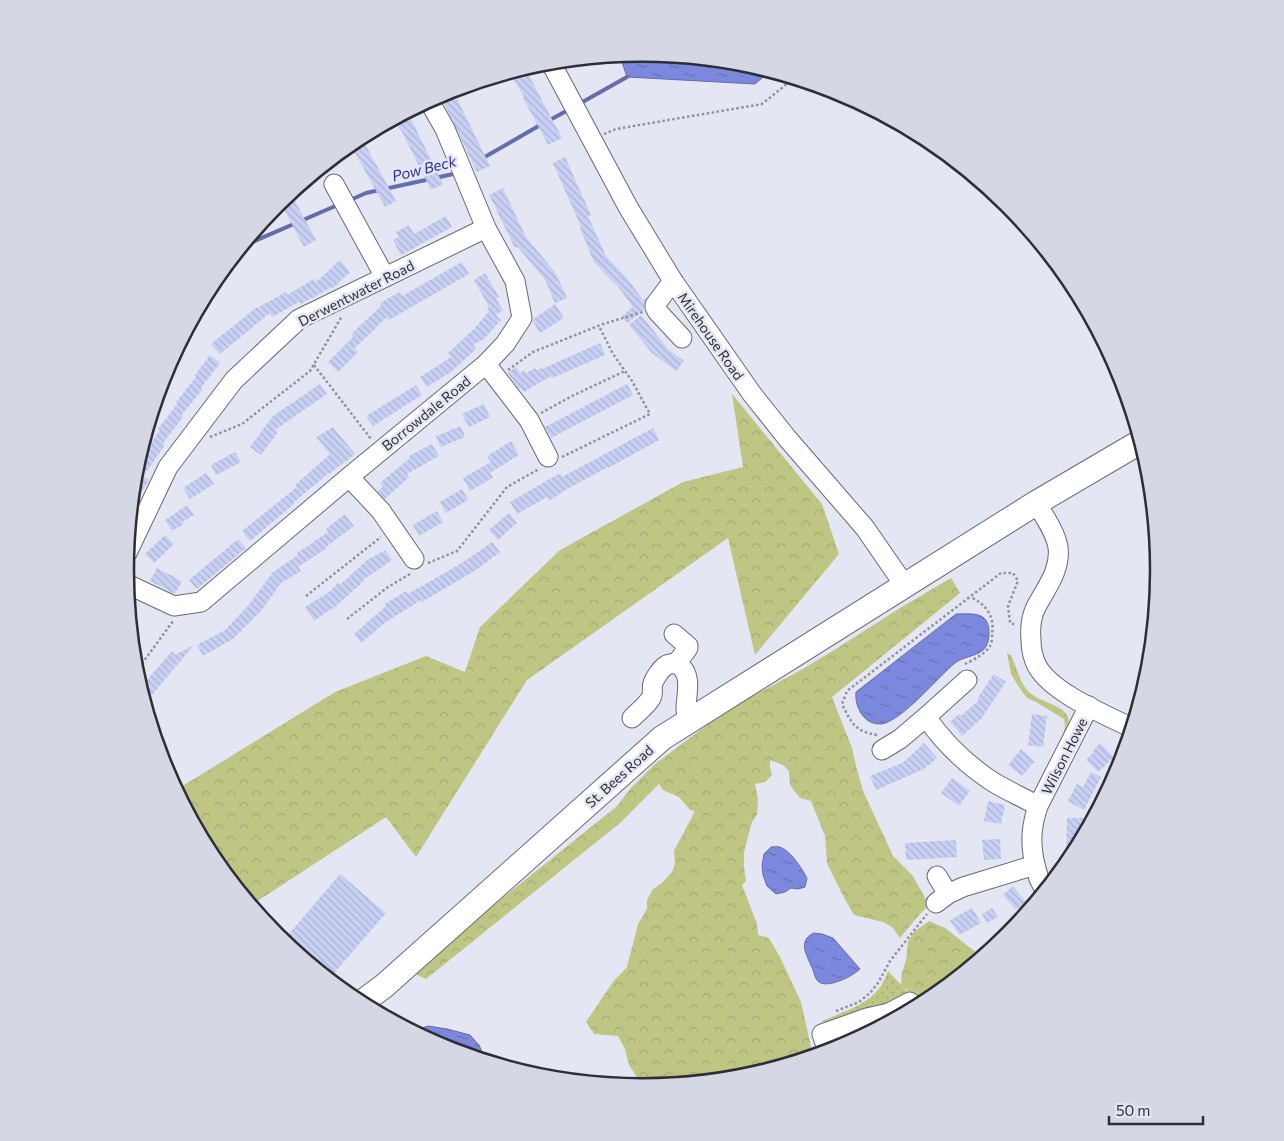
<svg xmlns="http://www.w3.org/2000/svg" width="1284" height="1141" viewBox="0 0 1284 1141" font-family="Commissioner,sans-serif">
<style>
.grass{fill:url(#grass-dots)}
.forest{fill:url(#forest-crowns)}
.water{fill:url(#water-ripples);stroke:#656daa}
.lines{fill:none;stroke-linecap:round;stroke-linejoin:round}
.stream{stroke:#656daa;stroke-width:4}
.building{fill:url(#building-back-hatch)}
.minor-casing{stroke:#676974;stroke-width:21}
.major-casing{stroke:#676974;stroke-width:26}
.path{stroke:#90919a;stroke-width:2.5;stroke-dasharray:2.5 2.5;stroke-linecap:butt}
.minor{stroke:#fff;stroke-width:19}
.major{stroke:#fff;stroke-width:24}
.labels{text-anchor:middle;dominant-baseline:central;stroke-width:5;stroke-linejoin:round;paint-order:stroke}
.street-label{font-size:14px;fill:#2e2f34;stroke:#e4e6f3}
.water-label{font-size:15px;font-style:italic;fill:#313193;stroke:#e4e6f3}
.rim{fill:none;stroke:#2e2f34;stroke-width:2.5}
</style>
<defs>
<pattern id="grass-dots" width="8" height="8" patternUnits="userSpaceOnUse" patternTransform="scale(1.25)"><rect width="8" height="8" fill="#bfc684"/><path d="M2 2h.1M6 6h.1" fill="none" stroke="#a4aa73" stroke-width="1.8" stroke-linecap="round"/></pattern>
<pattern id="forest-crowns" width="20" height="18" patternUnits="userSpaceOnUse" patternTransform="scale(1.25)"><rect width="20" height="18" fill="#bfc684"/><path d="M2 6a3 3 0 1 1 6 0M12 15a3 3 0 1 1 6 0" fill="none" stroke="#a4aa73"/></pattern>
<pattern id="water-ripples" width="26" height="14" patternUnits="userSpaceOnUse" patternTransform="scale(1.25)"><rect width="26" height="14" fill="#7c88dd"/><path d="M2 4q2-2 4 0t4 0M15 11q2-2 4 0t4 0" fill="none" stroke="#6670b4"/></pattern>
<pattern id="building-back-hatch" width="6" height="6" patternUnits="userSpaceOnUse" patternTransform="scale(1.25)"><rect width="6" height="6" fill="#c8d0f4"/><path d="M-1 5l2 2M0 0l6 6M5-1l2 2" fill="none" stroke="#acb3d2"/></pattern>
</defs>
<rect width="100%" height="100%" fill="#e4e6f3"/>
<path class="grass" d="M 888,971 L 909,993 L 898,1003 L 826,1024 L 822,1021 C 843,1012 868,1005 881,986 C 884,981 886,976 888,971 Z"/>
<g class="forest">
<polygon points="732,394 822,504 839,554 755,655 728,538 527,680 416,857 386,817 256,902 253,907 212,857 176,790 335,692 426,656 465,672 480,627 560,550 683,482 743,467"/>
<polygon points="951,578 960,593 832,697 852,748 857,770 864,793 893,856 913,876 929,905 919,915 900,938 892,927 883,922 854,915 841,892 827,863 825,836 811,801 800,798 790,785 789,771 783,765 770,760 770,767 772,775 765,782 755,784 758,799 757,815 752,822 744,852 744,867 746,881 742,885 757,924 758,935 769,938 780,957 801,1002 813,1056 743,1077 642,1087 641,1083 629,1065 625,1049 618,1036 594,1034 586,1022 613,982 627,967 638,924 647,909 647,900 653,889 661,884 672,872 675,864 674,851 695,811 690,810 679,797 663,790 659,784 620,823 426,979 415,974 491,907 616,807 631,788 655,764 707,725 745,700 801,670 839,647 900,608"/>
<path d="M 1007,653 L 1011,655 C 1017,668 1020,684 1030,693 C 1046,706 1083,707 1063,736 L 1065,726 L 1064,719 L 1036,702 L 1027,698 L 1017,684 L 1011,674 Z"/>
<polygon points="929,921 945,928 982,957 929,1000 921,1004 913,995 901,985 902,973 906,960 908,942 914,932"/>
</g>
<g class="water">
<polygon points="642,54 743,64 769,72 755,84 627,77 620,56"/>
<path d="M 956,614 C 973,614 989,611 989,633 C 989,638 988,644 985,648 C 977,657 964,656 955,663 C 938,677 901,722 881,724 C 874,724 868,722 864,717 C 858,711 855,700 856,692 Z"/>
<path d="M 771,847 C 774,847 777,846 779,847 C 790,849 802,869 807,878 L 805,887 L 798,889 L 791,888 L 785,892 L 776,894 L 767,886 L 763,875 L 762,865 L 764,854 Z"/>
<path d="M 814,933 L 822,934 L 833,938 L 860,969 C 853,976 831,987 821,983 C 815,981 815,975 813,970 C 808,957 796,941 814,933 Z"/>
<polygon points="428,1026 447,1029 470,1035 479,1045 483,1054 485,1056 493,1057 506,1064 523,1068 547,1078 541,1077 444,1048 413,1031"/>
</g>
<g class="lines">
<g class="stream">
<polyline points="579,104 627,77"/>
<polyline points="548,121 570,109"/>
<polyline points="483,158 542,124"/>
<polyline points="348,201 366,193 458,173"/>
<polyline points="243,246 340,204"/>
</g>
</g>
<g class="building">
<polygon points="525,68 562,138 548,145 523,98 524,97 510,73"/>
<polygon points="453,90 490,166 477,172 440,95"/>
<polygon points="408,113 443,184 431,190 402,132 394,120"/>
<polygon points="365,144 396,201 385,207 354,151"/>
<polygon points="565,157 591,215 588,216 606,256 626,277 643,300 647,297 644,305 644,310 627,323 622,316 633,307 616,284 615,284 594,262 580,228 581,227 553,163"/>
<polygon points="503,188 526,237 553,270 554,270 567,298 555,303 545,280 518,247 515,248 489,195"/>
<polygon points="291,194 316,240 304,247 280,202"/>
<polygon points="446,216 452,227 401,255 393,240 399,237 396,232 409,225 414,234"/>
<polygon points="340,260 350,272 333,288 332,287 301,304 299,302 272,317 270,313 220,354 211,344 257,307 257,308 286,292 287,295 314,279 316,282"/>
<polygon points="462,262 469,274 389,320 387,317 354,349 358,352 338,372 328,362 353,337 351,334 381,306 380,303 400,292 402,296"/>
<polygon points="485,273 499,297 496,299 503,310 496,315 501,320 484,339 473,345 476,349 451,372 427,387 420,377 451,357 448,353 474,329 489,311 487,308 489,307 474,280"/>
<polygon points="555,304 564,318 540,333 532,320"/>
<polygon points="641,315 668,349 684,361 676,371 652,353 629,325"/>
<polygon points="600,343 605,355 552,378 551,376 524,392 521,388 519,389 510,377 508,372 516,367 520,373 524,370 526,373 535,368 537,370 541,368 542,369"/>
<polygon points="210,355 220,363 201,388 202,390 181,416 183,417 163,443 165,445 147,471 137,464 160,430 158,429 178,403 176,402 196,377 195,375"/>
<polygon points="320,384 327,394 275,430 278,432 261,455 250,447 273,416"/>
<polygon points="627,384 633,395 551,438 545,427"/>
<polygon points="416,385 422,395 373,426 366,416"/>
<polygon points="484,404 490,417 469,427 462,414"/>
<polygon points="461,426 465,437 440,447 436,436"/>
<polygon points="333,427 355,454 329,474 329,473 293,503 294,504 250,541 242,531 297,487 295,485 330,454 316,437"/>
<polygon points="653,428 659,440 608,468 608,467 569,488 549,501 547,497 517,514 510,502 560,473 562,477"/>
<polygon points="511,441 519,455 490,473 493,478 470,491 463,478 491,462 487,456"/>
<polygon points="432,444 439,456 407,474 409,477 385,499 378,491 384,486 383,487 380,483 410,458 409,456"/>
<polygon points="235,452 241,462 216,475 211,465"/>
<polygon points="138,473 149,480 131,509 134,480"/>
<polygon points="206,473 214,484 190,499 183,488"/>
<polygon points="462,489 468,500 446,513 440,502"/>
<polygon points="187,505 194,515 182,522 184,524 172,531 165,520"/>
<polygon points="437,511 443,522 419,536 413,525"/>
<polygon points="509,513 517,523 498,540 489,530"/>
<polygon points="345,514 354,526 326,547 327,548 298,567 301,571 281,583 261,611 233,639 203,656 197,645 225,630 247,607 273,572 298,555 297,553 328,532 326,529"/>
<polygon points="165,535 174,544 154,563 145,554"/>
<polygon points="238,539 246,548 197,589 189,580"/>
<polygon points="492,542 500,552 476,570 422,602 421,600 386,622 361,643 354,634 386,606 385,604 406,591 408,594 465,561"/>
<polygon points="385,550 392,560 363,580 364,581 336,606 314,621 305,607 329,592 338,583 340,585 367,560"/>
<polygon points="157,568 182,581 175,594 150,581"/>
<polygon points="194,645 145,703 140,688 172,651 175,655"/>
<polygon points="994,674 1006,682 981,719 962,736 950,722 959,714 961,716 979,700 977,699"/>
<polygon points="1032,714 1047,716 1043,747 1028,745"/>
<polygon points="924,743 937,758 924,769 876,790 870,776 904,762"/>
<polygon points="1100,743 1114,757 1098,772 1086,760 1094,752 1093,751"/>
<polygon points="1021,749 1035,761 1022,776 1008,765"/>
<polygon points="1091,772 1101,777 1084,810 1068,801 1077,784 1083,787"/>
<polygon points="952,778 970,791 959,806 941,793"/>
<polygon points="988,801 1005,805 1001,824 984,821"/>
<polygon points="1067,818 1083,818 1082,837 1072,858 1066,865"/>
<polygon points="1000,839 1001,859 984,860 982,840"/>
<polygon points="956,840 957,857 906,860 905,843"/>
<polygon points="340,874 386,913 329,979 283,941"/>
<polygon points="1013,886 1026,902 1016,910 1003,895"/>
<polygon points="972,908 981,923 959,935 950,920"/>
<polygon points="992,908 998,917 987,923 982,914"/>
</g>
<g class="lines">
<g class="minor-casing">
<g id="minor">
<polyline points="551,63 628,207 673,281 752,394 787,438 865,528 905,586"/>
<polyline points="334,184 385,277"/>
<polyline points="673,281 655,305 655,307 657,311 682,338"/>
<polyline points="486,364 529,420 548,457"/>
<polyline points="349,477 381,511 414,559"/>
<path d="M 1036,503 C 1044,516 1055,531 1058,547 C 1061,570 1046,588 1036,607 C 1031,617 1030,629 1031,640 C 1031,648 1033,658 1037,666 C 1052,693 1104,714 1132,728"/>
<polyline points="127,553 168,467 234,380 299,319 486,228"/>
<polyline points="127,584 174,606 201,602 349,477 486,364 505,344 522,318 515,281 486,228 445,129 429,101"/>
<polyline points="674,634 688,646 688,648 676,664"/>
<polyline points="926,717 967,680"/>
<path d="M 632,718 C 638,712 647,705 651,698 C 654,693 651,688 653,683 C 655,678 660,670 664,667 C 668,663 675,663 679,665 C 693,675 686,695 686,709 C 686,713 688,717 690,720"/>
<path d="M 882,750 L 900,739 L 926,717 C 944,743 967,765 993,782 C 1008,791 1024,798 1038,806"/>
<polyline points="1035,865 1039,879 1045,890"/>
<polyline points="937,876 948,894"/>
<path d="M 936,903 L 948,894 L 963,887 L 1035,865 C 1030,843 1031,827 1038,806 L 1089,706"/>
<polyline points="828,1052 822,1034 867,1018 889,1013 910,1002"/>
</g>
</g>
<g class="major-casing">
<polyline id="major" points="361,1003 384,986 662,738 1036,503 1140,442"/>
</g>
<g class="path">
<polyline points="604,134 616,129 762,104 793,79"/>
<polyline points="314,365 371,439"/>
<polyline points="508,370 533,352 603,324 643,312"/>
<polyline points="541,413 572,396 625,371"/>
<polyline points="210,437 242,424 310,371 342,316"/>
<polyline points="562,457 650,414 632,381 613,354 599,326"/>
<polyline points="428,563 457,551 507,487 539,469"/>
<polyline points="306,596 381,537"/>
<polyline points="347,619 388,587 410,574"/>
<path d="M 965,664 C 973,660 985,654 990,646 C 992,643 992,637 992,634 C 995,616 986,604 970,597"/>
<polyline points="136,672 173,621"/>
<path d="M 877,735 C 856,732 851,723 842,704 L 847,691 L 1001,573 L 1013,573 L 1018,581 L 1008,606 L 1010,623 L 1016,625"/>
<polyline points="836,1011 859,1002 870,993 878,983 890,961 927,914"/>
</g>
<use href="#minor" class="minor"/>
<use href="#major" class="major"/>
</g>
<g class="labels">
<g class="street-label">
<text transform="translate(356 293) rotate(-27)">Derwentwater Road</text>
<text transform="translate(711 336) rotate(55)">Mirehouse Road</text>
<text transform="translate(426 413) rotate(-39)">Borrowdale Road</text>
<text transform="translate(1064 756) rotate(-63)">Wilson Howe</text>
<text transform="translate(619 776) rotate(-42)">St. Bees Road</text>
</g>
<g class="water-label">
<text transform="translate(424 168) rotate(-14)">Pow Beck</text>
</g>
</g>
<path d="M0 0H1284V1141H0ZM134 570a508 508 0 1 1 1016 0a508 508 0 1 1-1016 0Z" fill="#d5d7e4" fill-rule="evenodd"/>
<path class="rim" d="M134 570a508 508 0 1 1 1016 0a508 508 0 1 1-1016 0Z"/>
<path d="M1109 1116v8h94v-8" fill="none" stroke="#2e2f34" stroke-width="2.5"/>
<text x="1116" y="1116" font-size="15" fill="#2e2f34" stroke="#e4e6f3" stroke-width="4" paint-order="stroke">50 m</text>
</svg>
